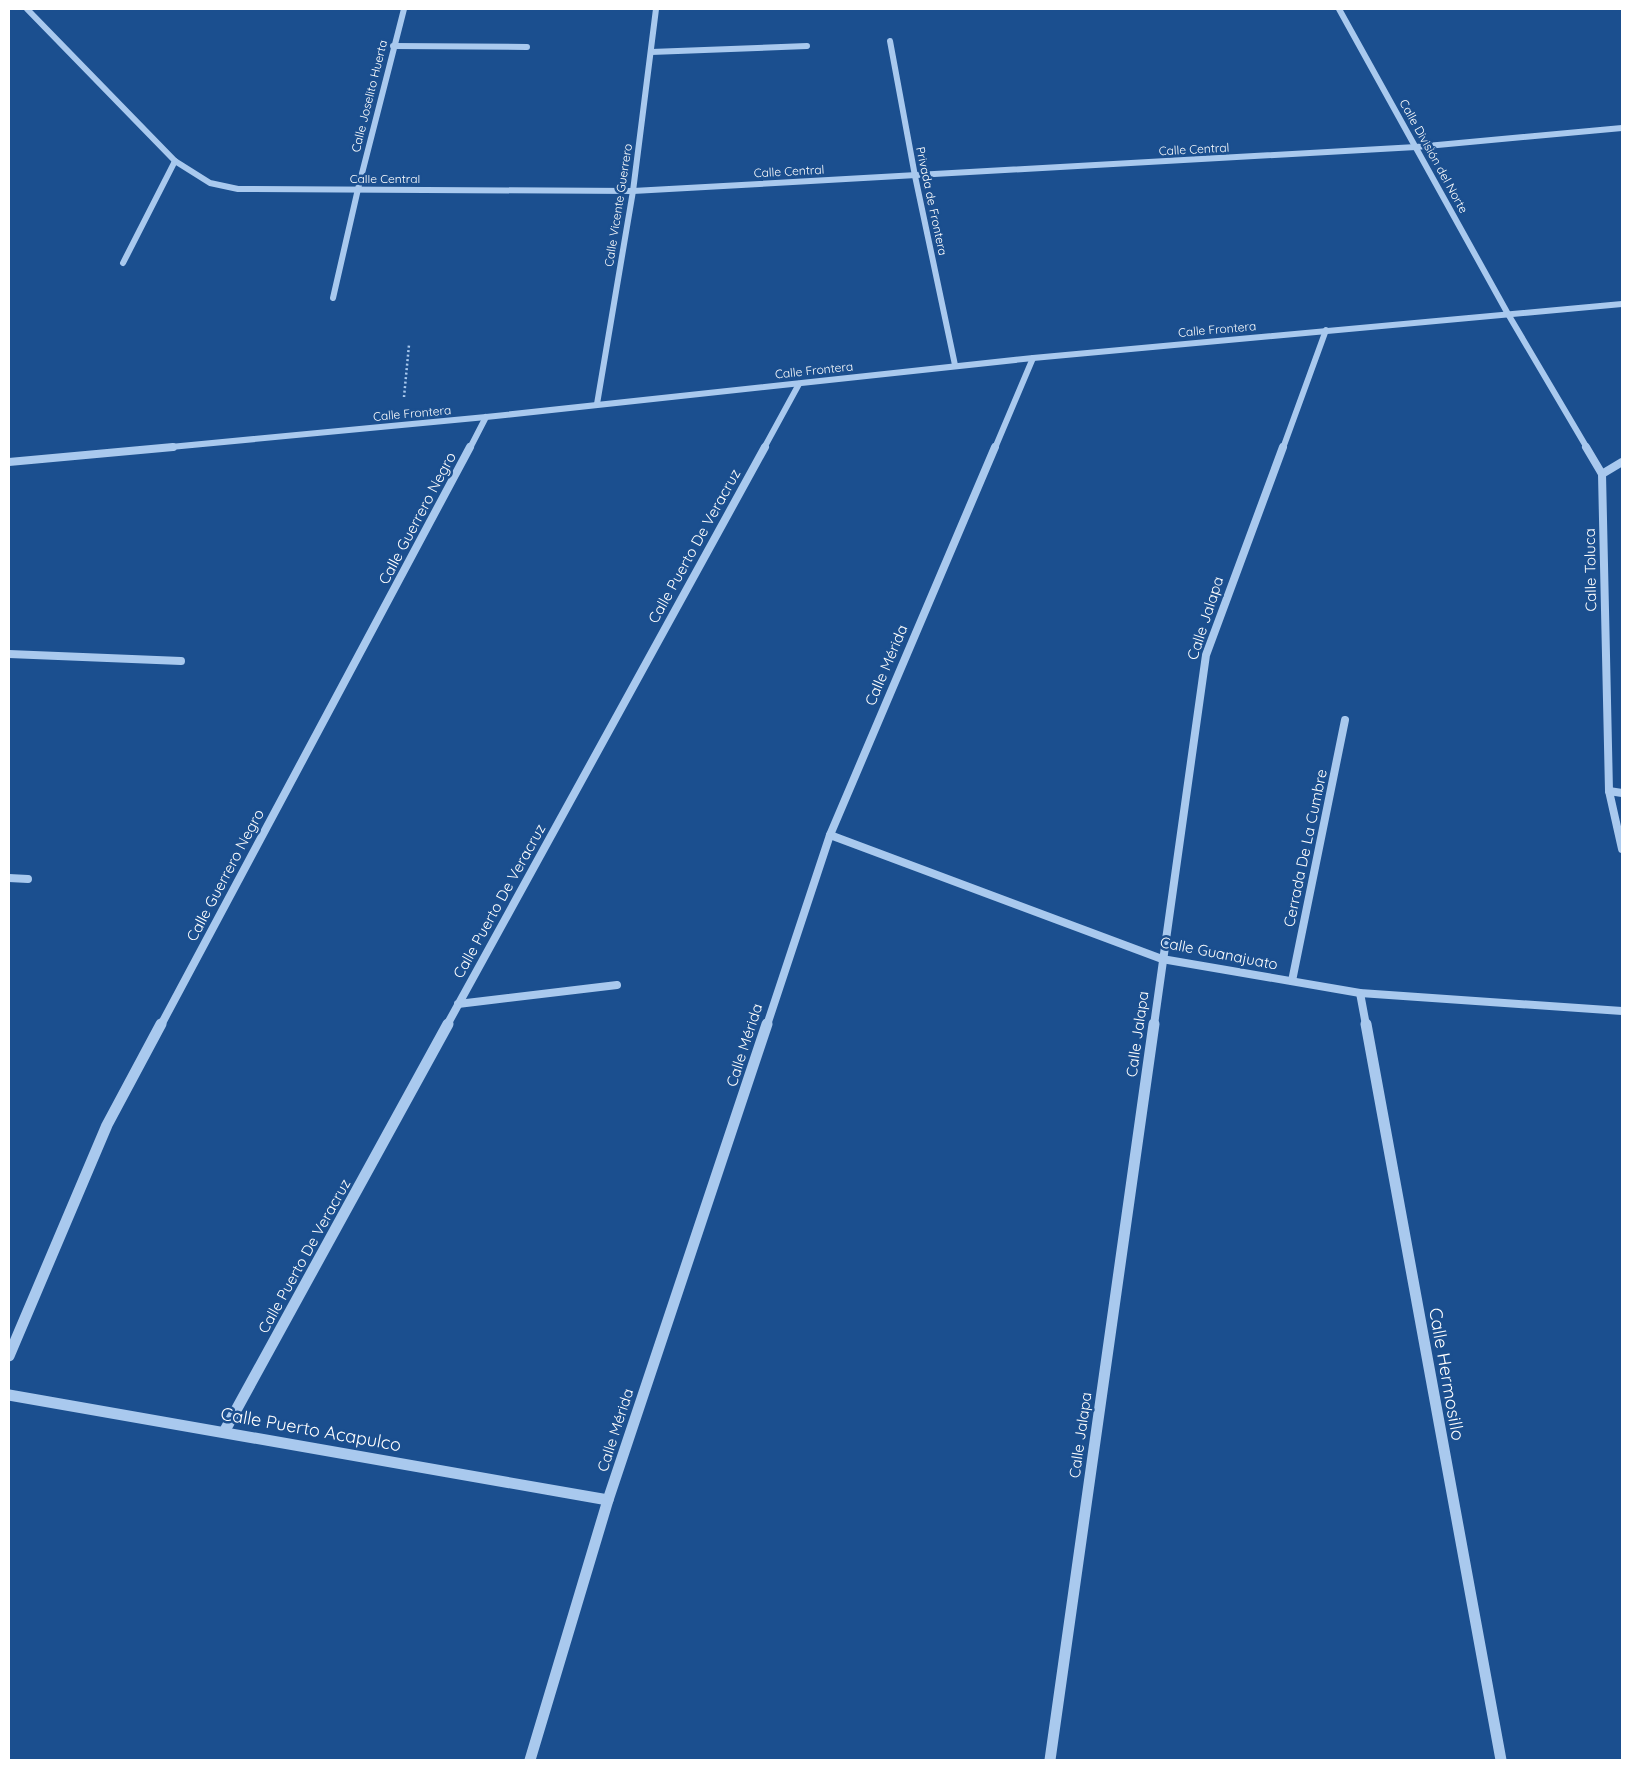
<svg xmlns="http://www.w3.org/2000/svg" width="1631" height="1769" viewBox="0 0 1631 1769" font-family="Quicksand,sans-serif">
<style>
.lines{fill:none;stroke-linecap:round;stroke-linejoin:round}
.path{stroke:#a9c9ee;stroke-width:2.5;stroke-dasharray:2 2.5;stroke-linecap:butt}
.minor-far2{stroke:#a9c9ee;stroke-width:6}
.minor-far1{stroke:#a9c9ee;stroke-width:8}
.minor{stroke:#a9c9ee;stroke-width:11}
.labels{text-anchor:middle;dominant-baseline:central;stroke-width:5;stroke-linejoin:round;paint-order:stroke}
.far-street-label{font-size:12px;fill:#fff;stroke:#1b4f8f}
.street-label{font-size:15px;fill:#fff;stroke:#1b4f8f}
.near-street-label{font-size:18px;fill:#fff;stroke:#1b4f8f}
</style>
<rect width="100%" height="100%" fill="#1b4f8f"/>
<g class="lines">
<polyline class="path" points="404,397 409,345"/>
<g class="minor-far2">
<polyline points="27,9 175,161 210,183 238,189 633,191 1416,147 1622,128"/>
<polyline points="1339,9 1508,314 1587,448"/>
<polyline points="890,41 915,176 955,365"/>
<polyline points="393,46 527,47"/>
<polyline points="651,52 807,46"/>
<polyline points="123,263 175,161"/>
<polyline points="333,298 358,189 404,9"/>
<polyline points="597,404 633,191 656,9"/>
<polyline points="160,448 486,417 1033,358 1622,304"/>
<polyline points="470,448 486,417"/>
<polyline points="764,448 799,384"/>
<polyline points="995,448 1033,358"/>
<polyline points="1283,448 1326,330"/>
</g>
<g class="minor-far1">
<polyline points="1586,447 1602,474 1609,791 1622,849"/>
<polyline points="9,462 173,447"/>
<polyline points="1602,474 1622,462"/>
<polyline points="9,654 181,661"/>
<polyline points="1609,791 1622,793"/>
<polyline points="830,835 1162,959 1360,993 1622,1011"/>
<polyline points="9,878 28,879"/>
<polyline points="1292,981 1345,720"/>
<polyline points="1360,993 1366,1025"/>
<polyline points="458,1004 617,985"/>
<polyline points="161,1025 470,447"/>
<polyline points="447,1025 765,447"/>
<polyline points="767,1025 830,835 995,447"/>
<polyline points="1154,1025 1206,655 1283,447"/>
</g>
<g class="minor">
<polyline points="1366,1024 1501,1760"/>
<polyline points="9,1356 107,1125 161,1024"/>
<polyline points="9,1395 608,1500"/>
<polyline points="224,1432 448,1024"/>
<polyline points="530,1760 608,1500 767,1024"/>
<polyline points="1050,1760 1154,1024"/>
</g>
</g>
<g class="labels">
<g class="far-street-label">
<text transform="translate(369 96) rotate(-76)">Calle Joselito Huerta</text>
<text transform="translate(1194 149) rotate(-3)">Calle Central</text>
<text transform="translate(1434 156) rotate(61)">Calle División del Norte</text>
<text transform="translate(789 171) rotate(-3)">Calle Central</text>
<text x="385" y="178">Calle Central</text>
<text transform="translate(932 201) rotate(78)">Privada de Frontera</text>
<text transform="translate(618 205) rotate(-81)">Calle Vicente Guerrero</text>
<text transform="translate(1217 329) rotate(-5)">Calle Frontera</text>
<text transform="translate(814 370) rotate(-6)">Calle Frontera</text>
<text transform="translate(412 413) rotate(-5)">Calle Frontera</text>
</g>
<g class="street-label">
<text transform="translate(417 518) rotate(-62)">Calle Guerrero Negro</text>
<text transform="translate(694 546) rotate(-61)">Calle Puerto De Veracruz</text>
<text transform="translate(1590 570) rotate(-91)">Calle Toluca</text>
<text transform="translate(1205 618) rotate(-72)">Calle Jalapa</text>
<text transform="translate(886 665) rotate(-67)">Calle Mérida</text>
<text transform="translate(1305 848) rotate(-78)">Cerrada De La Cumbre</text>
<text transform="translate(225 875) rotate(-62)">Calle Guerrero Negro</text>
<text transform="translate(499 901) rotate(-61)">Calle Puerto De Veracruz</text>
<text transform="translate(1219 953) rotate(11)">Calle Guanajuato</text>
<text transform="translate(1137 1034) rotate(-82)">Calle Jalapa</text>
<text transform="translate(744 1045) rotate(-72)">Calle Mérida</text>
<text transform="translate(304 1256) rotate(-61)">Calle Puerto De Veracruz</text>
<text transform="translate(615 1430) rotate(-72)">Calle Mérida</text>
<text transform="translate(1080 1435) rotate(-82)">Calle Jalapa</text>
</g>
<g class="near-street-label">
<text transform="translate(1447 1374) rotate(80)">Calle Hermosillo</text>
<text transform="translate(311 1429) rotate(10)">Calle Puerto Acapulco</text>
</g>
</g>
<rect width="1631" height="1769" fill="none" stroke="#ffffff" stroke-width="20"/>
</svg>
